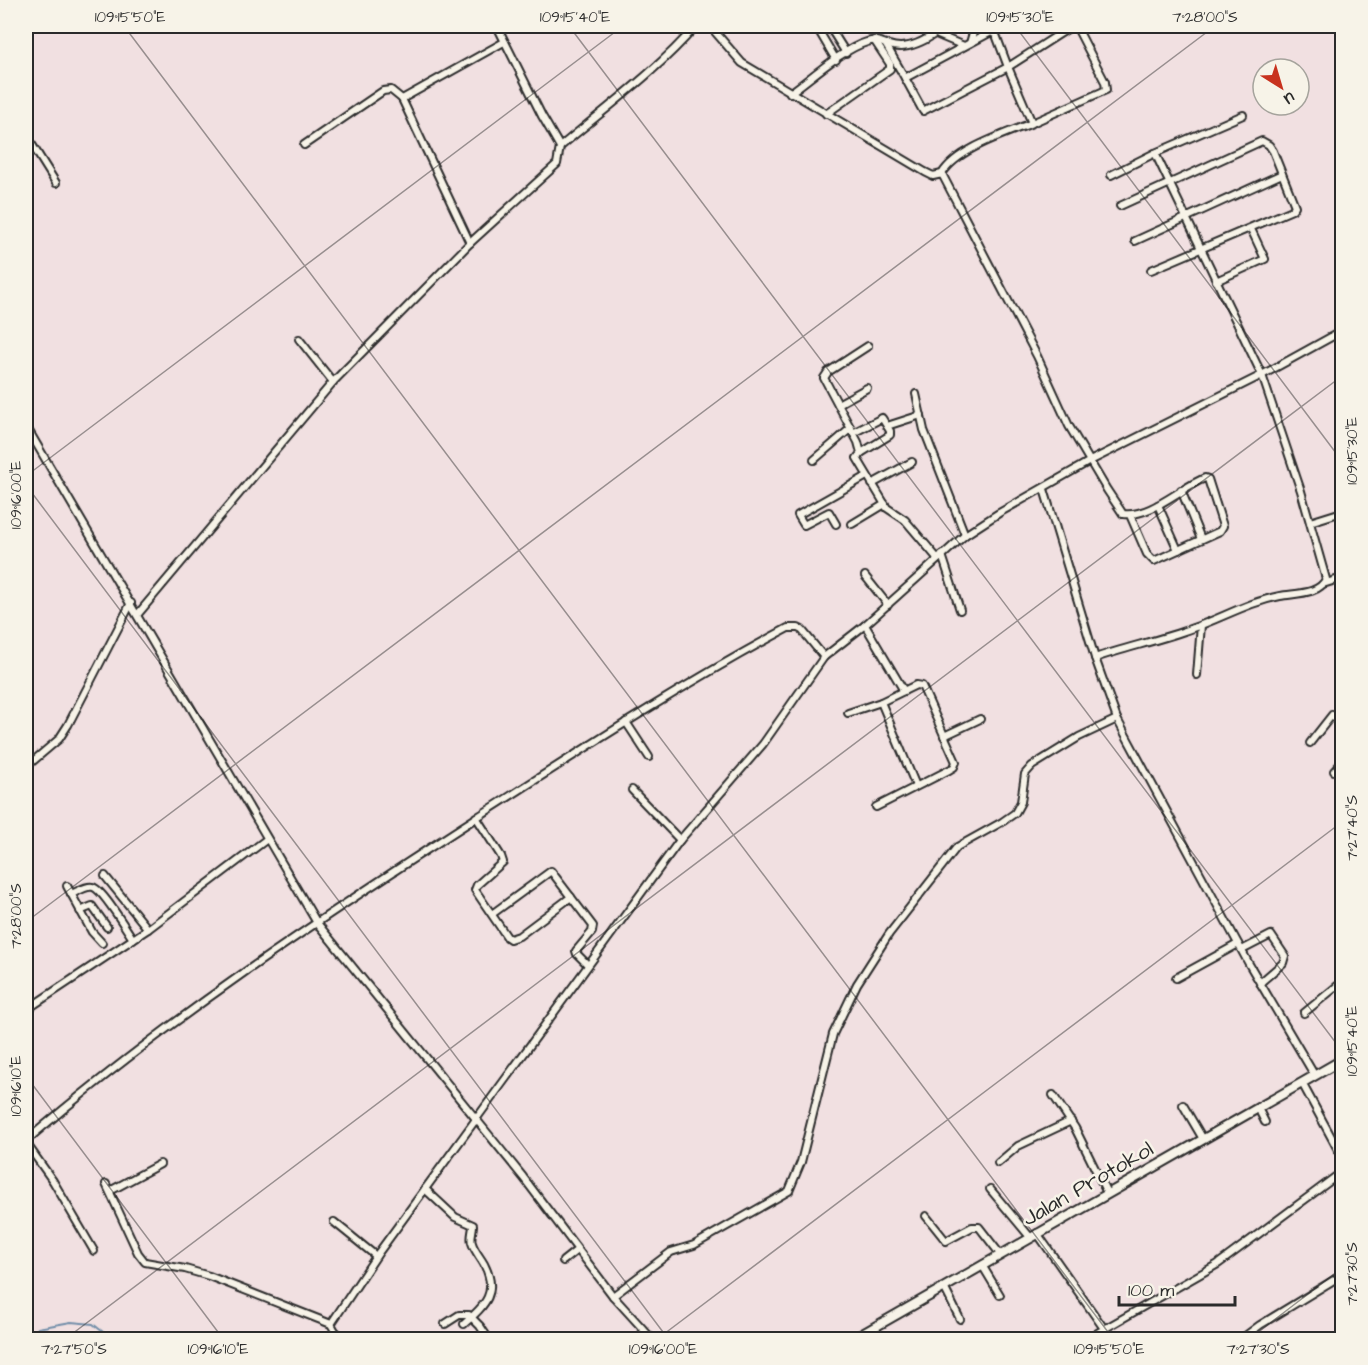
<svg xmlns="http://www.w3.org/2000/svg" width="1368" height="1365" viewBox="0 0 1368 1365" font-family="'Architects Daughter',sans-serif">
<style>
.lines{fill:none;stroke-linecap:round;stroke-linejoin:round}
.stream{stroke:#728ea9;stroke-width:2}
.minor-casing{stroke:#2b2b2b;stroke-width:10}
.tertiary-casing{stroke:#2b2b2b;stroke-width:12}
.minor{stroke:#f7f3e8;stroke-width:6}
.tertiary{stroke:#f7f3e8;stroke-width:8}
.ticks{fill:none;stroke:#2b2b2b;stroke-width:1.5;stroke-opacity:0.45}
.labels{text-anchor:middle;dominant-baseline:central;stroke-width:5;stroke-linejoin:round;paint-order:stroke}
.street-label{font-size:22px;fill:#2b2b2b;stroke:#f7f3e8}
.neatline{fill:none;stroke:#2b2b2b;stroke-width:2}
.ticks-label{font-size:15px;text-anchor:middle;fill:#2b2b2b}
</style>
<rect width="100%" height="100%" fill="#f1e0e1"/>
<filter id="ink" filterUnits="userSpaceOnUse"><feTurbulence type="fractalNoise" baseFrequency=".0167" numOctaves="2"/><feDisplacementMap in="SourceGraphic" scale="12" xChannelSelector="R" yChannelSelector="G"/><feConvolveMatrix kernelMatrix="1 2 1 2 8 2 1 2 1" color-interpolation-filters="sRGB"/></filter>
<g filter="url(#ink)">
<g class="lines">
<polyline class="stream" points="28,1340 38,1328 71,1322 93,1324 113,1340"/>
<g class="minor-casing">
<g id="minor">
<polyline points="497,26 542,116 560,147"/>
<path d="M 710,26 L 742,63 L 925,172 L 933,176 L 942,174 L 1037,356 L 1069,426 L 1107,490 L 1123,514 C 1150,518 1181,487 1205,478 L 1208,479 L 1223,526 L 1220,531 L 1154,561 L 1147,554 L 1130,515"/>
<polyline points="816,26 836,60"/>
<polyline points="829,26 846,53"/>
<polyline points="936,26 936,33 938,35 964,46"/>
<polygon points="991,32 996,35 1008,67 923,111 905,78"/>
<polyline points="970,43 975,26"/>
<polyline points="886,45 905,78"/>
<path d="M 790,93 C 811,78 843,49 867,42 C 876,39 880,42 889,45 C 905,51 923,42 936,33"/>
<polyline points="402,99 504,42"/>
<polyline points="826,114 890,69 890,64 874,40"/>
<polyline points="1032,123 1106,90 1105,82 1076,26"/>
<polyline points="26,135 56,183"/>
<polyline points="304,145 383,91 391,90 402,99 470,243"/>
<path d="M 942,174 C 957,149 1005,134 1032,123 L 1008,67 L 1072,26"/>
<polyline points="1111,175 1155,153 1243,115"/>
<polyline points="1120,206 1262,141 1269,145 1273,151 1295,206 1292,210 1151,270"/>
<polyline points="1135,241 1282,174"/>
<polyline points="1216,281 1265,259 1251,229"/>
<polyline points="299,339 333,382"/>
<polyline points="868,346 828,372 824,378 858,442 861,453 857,458 887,508 905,520 938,559"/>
<polyline points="916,394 924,430 965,535"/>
<polyline points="838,404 867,388"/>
<polyline points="26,426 317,923 523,1177 613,1296 653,1340"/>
<polyline points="887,426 921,415"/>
<polyline points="853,433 882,418 890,431 890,435 861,453"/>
<polyline points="814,460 851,428"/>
<polyline points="872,484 912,462"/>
<polyline points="1044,489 1095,658 1117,719 1249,964 1315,1076"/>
<polyline points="1181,490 1201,539"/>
<polyline points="1158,505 1178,550"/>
<polyline points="1310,522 1342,512"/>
<polyline points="836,524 829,512 804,525 798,515 867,476"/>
<polyline points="852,524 885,504"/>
<polyline points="942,555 960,610"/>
<polyline points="865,576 888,605"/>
<polyline points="1323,584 1342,578"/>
<path d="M 138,614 L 333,382 L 470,243 L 557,164 L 560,147 C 606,108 657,71 696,26"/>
<polyline points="865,625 904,691"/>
<path d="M 1095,658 C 1127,647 1161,640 1193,628 C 1222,618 1249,602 1280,596 C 1295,593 1319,595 1326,579 L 1301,491 L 1262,375 L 1155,153"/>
<polyline points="1197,675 1201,625"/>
<polyline points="881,702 916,786"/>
<polyline points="848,713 881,702 916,685 922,686 956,762 954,767 949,770 876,807"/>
<polyline points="626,722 649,757"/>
<polyline points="944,736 980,719"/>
<polyline points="1310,743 1332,715 1342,723"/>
<polyline points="26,767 59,739 68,725 131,603"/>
<polyline points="1334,771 1342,762"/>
<polyline points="632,790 680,840"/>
<polyline points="476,817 501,856 503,862 477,885 475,890 507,937 510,939 519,936 571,897"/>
<polyline points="105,876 148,929"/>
<polyline points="67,886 92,932 102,943"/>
<path d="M 71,894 C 77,892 87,885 93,887 C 103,890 126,929 133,939"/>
<polyline points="80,911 92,906 107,927"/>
<polyline points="492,914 551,871 593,926 592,932 576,951 577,954 588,965"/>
<polyline points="1242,950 1271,935 1285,956 1283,963 1260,983"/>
<polyline points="1176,978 1238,944"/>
<polyline points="26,1010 148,929 267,839"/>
<polyline points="1304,1013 1342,982"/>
<polyline points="1302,1083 1342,1157"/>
<polyline points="1053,1095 1075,1128 1107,1193"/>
<polyline points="1183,1105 1203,1139"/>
<polyline points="1258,1108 1265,1122"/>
<path d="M 26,1141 C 166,1020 321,918 476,818 C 579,752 681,685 788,628 L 798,628 L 802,630 L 824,657 L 865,625 L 965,535 L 999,513 L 1090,461 L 1262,375 L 1342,331"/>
<polyline points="26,1143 53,1181 94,1251"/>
<polyline points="998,1163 1018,1146 1071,1121"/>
<polyline points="106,1184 138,1253 145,1262 185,1269 209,1276 331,1324 335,1331 345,1340"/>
<path d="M 425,1189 L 455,1217 L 473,1225 C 473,1231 470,1237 472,1243 C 474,1250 480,1257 484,1264 C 499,1293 485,1305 464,1324"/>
<polyline points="990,1189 1030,1237"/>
<polyline points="110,1191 160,1164"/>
<polyline points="926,1216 946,1241 972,1227 979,1227 1000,1254"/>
<polyline points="334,1222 376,1256"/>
<polyline points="1037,1233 1112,1340"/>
<polyline points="563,1261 577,1250"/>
<polyline points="982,1265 1000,1295"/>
<polyline points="944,1287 960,1319"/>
<polyline points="613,1296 671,1252 694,1245 789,1191 801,1162 833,1034 857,984 889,934 957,847 1002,822 1015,813 1021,802 1025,774 1032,766 1079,737 1117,719"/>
<polyline points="331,1324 379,1252 680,840 763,744 824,657"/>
<polyline points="445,1324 459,1315 469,1315 480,1326 488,1338"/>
<polyline points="1085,1340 1218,1264 1342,1172"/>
<polyline points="1240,1340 1260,1325 1342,1275"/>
</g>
</g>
<g class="tertiary-casing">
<polyline id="tertiary" points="852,1340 1342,1060"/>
</g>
<use href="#minor" class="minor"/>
<use href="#tertiary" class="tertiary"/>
</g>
</g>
<path class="ticks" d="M 124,26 L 1114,1340M 569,26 L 1342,1051M 1015,26 L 1342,461M 26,30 L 31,26M 26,476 L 623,26M 26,485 L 669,1340M 26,922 L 1215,26M 26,1076 L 224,1340M 64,1340 L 1342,376M 656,1340 L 1342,822M 1248,1340 L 1342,1268"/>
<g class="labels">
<g class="street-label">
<text transform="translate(1088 1184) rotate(-30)">Jalan Protokol</text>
</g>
</g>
<rect width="1368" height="1365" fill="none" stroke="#f7f3e8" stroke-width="66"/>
<g transform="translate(1281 87) rotate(143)"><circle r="28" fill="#f7f3e8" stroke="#a5a39c" stroke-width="1.5"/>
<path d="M0-4.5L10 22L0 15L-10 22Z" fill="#c8321e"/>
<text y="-9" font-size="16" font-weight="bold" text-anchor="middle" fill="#2b2b2b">U</text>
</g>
<path d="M1119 1296v9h116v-9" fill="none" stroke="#2b2b2b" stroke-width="3"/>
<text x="1128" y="1296" font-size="18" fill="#2b2b2b" stroke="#f7f3e8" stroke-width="4.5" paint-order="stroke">100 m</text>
<rect x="33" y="33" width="1302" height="1299" class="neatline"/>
<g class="ticks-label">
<text x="130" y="22">109°15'50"E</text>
<text x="575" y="22">109°15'40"E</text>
<text x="1020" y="22">109°15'30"E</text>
<text x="1205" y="22">7°28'00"S</text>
<text transform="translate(1352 451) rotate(-90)" y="5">109°15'30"E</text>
<text transform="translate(16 495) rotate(-90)" y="5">109°16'00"E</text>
<text transform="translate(1352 828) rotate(-90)" y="5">7°27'40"S</text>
<text transform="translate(16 916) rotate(-90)" y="5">7°28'00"S</text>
<text transform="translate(1352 1041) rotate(-90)" y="5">109°15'40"E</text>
<text transform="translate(16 1086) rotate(-90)" y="5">109°16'10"E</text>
<text transform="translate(1352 1274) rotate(-90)" y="5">7°27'30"S</text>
<text x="74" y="1354">7°27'50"S</text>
<text x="218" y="1354">109°16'10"E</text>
<text x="663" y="1354">109°16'00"E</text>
<text x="1109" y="1354">109°15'50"E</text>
<text x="1258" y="1354">7°27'30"S</text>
</g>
</svg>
